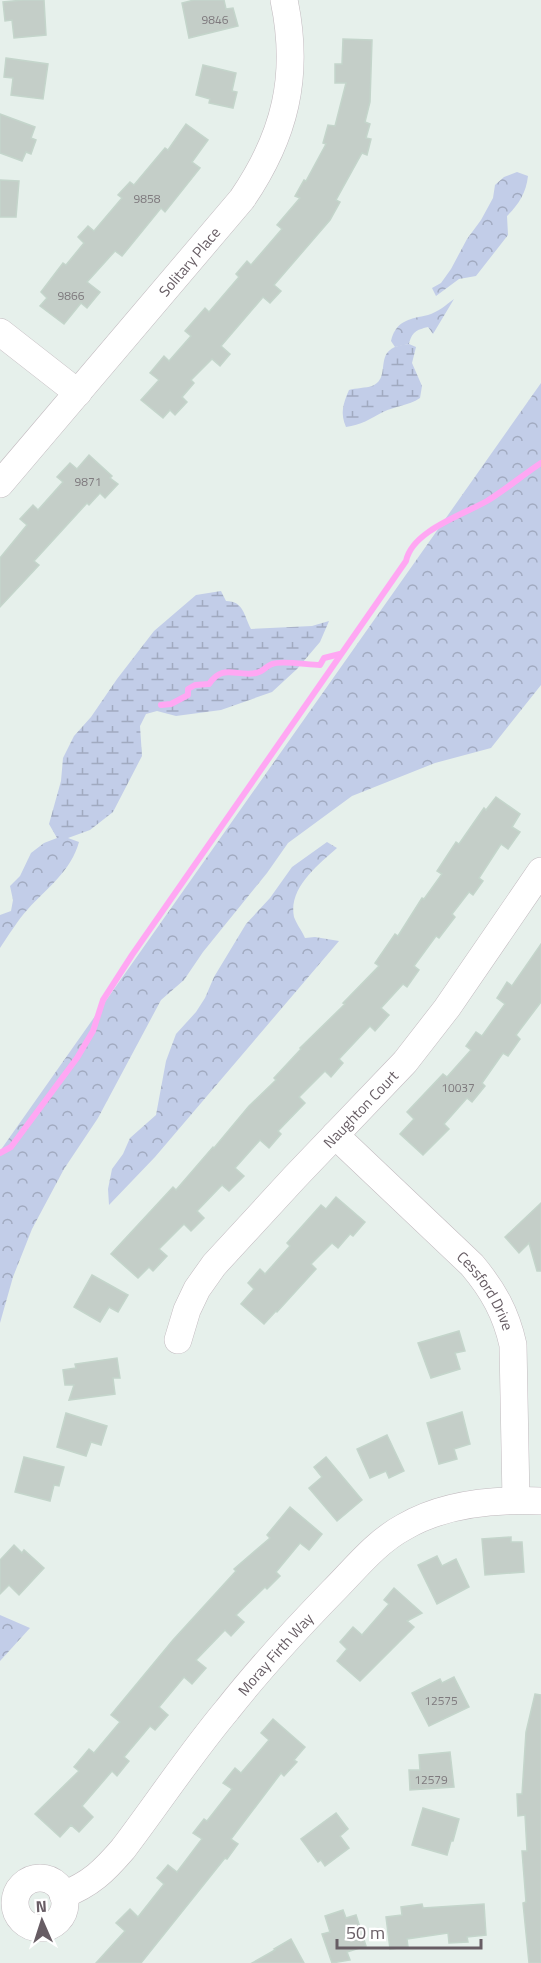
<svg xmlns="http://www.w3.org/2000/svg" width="541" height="1963" viewBox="0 0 541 1963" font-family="'Titillium Web',sans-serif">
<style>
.forest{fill:url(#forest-crowns)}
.wetland{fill:url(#wetland-marsh)}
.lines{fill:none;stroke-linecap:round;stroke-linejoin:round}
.stream{stroke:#ffa7f3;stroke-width:6}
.building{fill:#c4cec8;stroke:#c4d5cb;stroke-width:1.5}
.minor-casing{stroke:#c2babf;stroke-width:28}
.minor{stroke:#fff;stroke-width:27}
.labels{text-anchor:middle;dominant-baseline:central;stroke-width:4.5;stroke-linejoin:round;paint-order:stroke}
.number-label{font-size:12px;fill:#7e797d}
.street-label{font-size:15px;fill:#675d64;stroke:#fff}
</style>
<defs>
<pattern id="forest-crowns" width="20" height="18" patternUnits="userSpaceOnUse" patternTransform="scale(1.5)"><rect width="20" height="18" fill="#c2cde8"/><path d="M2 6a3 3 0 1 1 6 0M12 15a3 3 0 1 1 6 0" fill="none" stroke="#a1aac0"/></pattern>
<pattern id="wetland-marsh" width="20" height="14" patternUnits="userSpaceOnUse" patternTransform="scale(1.5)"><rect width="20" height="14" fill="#c2cde8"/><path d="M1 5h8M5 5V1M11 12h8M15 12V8" fill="none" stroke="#a1aac0"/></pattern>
</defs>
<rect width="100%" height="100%" fill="#e6f0eb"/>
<g class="forest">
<path d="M 517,172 L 528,176 C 526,193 519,204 507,216 L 508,235 L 476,276 L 459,279 L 436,296 L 432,288 L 441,283 L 451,269 L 467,239 L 481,220 L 493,198 L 495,185 L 504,177 Z"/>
<path d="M 454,299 L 433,334 L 428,327 C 416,330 412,332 409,344 L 395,347 L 391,341 C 396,320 410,319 428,315 C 438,312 446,305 454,299 Z"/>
<polygon points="541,383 541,685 491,748 435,763 352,796 288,843 267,873 203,952 184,980 161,1000 98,1118 64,1169 32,1229 13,1277 0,1323 0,1151"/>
<path d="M 57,838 L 68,838 L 79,842 C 71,871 47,888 28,909 C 17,921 9,935 0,948 L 0,915 L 11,911 L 13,900 L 10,886 L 20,876 L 31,853 L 44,843 Z"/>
<path d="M 327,842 L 337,848 C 318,865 288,888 294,917 C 296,923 302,931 305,938 L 315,937 L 339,941 L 155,1157 L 109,1205 L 108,1189 L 112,1169 L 123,1154 L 130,1138 L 156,1115 L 166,1061 L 176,1034 L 196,1012 L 205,998 L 214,977 L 246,924 L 270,898 L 292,867 Z"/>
<polygon points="0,1615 30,1628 0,1661"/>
</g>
<g class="wetland">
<path d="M 409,344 L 416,347 L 412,363 L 422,386 L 420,398 C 408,406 395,406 383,412 C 370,419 361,425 346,427 C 340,413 343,404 349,390 C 356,388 366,388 372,386 C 387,380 380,364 387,353 C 392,346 402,345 409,344 Z"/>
<path d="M 221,591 L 226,601 C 244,601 244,616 251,629 L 312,626 L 329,621 L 320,642 L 297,669 L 272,692 L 221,710 L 176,716 L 157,711 L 146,714 L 140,726 L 142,756 L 113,812 L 90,830 L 68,838 L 57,838 L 49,824 L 61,781 L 63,758 L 74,736 L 91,717 L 117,679 L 154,631 L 196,595 Z"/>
</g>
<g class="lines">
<g class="stream">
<path d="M 161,705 L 171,704 L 188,695 L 188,689 L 195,685 L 209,684 C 223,663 236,677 256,673 C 263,672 266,666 272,664 C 281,660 308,665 320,665 L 324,658 L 340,654"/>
<path d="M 0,1153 L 11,1147 L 77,1058 L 93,1031 L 103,1000 L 132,955 L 406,561 C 412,531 462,515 487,501 C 505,490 523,475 541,463"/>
</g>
</g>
<g class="building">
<polygon points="23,0 44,0 46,35 14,38 12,20 5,21 3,2"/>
<polygon points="194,0 224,0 226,9 233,8 238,26 189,38 182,3"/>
<polygon points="343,39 372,40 370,102 365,122 370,124 366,138 371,139 367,155 362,153 336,200 340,202 330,220 274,285 281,291 270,303 263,297 221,346 230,354 220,366 212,359 191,380 194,383 182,397 187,402 175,415 170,410 163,418 141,400 159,380 150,373 164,356 169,361 191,336 185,331 205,308 209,312 239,277 236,274 247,261 251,265 282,229 277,225 300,198 295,196 304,180 306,181 326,144 323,143 328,125 335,126 346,83 335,83 335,64 342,64"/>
<polygon points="6,58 48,64 43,99 11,95 13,78 4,77"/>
<polygon points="203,65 236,73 232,91 237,92 233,108 209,103 210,99 196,95"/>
<polygon points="0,114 35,127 31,138 36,140 31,154 26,152 22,161 0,153"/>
<polygon points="186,124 208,140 192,162 200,168 165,212 161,208 122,256 115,251 87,282 100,292 87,308 81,303 64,324 40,306 47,298 41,292 63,263 66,265 84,243 78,237 88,226 94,231 122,198 118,195 130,182 134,185 165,148 168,150"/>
<polygon points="0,180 19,181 16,217 0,217"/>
<polygon points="89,455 112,476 110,478 118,484 105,498 100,493 89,505 87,503 34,561 39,565 0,607 0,558 27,525 20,519 33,505 38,510 63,482 57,477 70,463 77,469"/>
<polygon points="496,797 520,814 512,827 520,832 508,849 501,844 479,878 483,881 473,895 469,892 452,914 455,917 439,938 436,936 414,966 419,970 407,987 403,984 381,1008 389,1015 375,1031 370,1026 339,1059 343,1063 331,1077 325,1071 299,1097 305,1103 278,1131 281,1134 269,1148 260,1140 235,1168 244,1176 229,1191 222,1185 197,1211 204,1218 191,1231 184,1224 159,1249 167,1256 153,1271 149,1267 138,1278 111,1254 173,1187 176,1190 213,1147 214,1148 249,1106 276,1080 274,1078 301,1049 300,1048 345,1004 343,1003 379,966 375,963 395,934 398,936 422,898 424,899 442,874 437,871 456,842 459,844 484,808 486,810"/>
<polygon points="541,944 541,1002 516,1035 520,1039 508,1056 503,1053 482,1083 485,1086 472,1102 467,1098 444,1124 449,1129 423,1155 400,1134 414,1119 407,1112 443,1074 447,1077 471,1050 466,1046 476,1032 482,1036 505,1004 497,998 507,982 512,986"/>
<polygon points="336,1197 365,1222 353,1236 350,1234 338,1248 332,1243 311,1264 316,1269 277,1312 276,1311 264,1324 241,1304 254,1289 248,1283 260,1269 265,1274 290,1246 287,1243 321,1205 326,1209"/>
<polygon points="541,1203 541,1271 537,1271 529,1243 519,1253 505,1237"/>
<polygon points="92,1275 128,1295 118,1312 109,1307 100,1322 74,1307"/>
<polygon points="459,1331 465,1351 455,1353 460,1369 431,1378 418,1343"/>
<polygon points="117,1358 120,1378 113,1378 115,1394 69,1400 74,1385 65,1385 63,1370 76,1368 75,1364"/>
<polygon points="462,1412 470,1444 454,1449 457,1459 439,1464 427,1423"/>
<polygon points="66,1413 107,1426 101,1445 91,1442 86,1456 57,1447"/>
<polygon points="387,1435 404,1471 389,1478 386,1471 370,1478 357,1449"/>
<polygon points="24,1457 64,1467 59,1486 54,1485 50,1501 15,1492"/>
<polygon points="326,1457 362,1500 337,1521 309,1488 322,1477 314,1467"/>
<polygon points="290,1507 322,1534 309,1550 300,1543 276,1572 280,1576 267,1589 265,1587 236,1615 244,1622 231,1636 225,1630 196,1660 206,1668 192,1684 184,1677 159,1707 168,1715 155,1730 150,1726 124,1757 129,1761 117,1776 112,1771 82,1806 93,1817 79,1832 71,1825 60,1837 35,1814 79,1771 74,1767 89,1749 94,1753 120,1722 111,1715 173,1640 236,1571 234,1569 270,1538 267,1535"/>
<polygon points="511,1537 511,1542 522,1542 524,1572 485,1575 482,1539"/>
<polygon points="14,1545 22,1553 24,1550 44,1568 19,1595 9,1585 0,1594 0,1560"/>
<polygon points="437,1556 442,1566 456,1559 469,1587 437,1604 418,1565"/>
<polygon points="394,1588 422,1613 407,1621 414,1627 360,1681 337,1661 347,1649 340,1642 353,1627 362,1635 389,1604 384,1600"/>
<polygon points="454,1677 469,1707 429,1726 412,1693 440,1679 442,1683"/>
<polygon points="535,1694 541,1695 541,1963 529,1963 523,1903 526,1902 522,1851 527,1851 525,1815 518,1816 517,1794 522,1794 526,1732"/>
<polygon points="273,1719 305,1747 294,1760 297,1762 284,1776 281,1773 231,1839 238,1844 227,1859 225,1858 141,1963 96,1963 125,1931 116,1923 130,1909 138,1917 164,1884 157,1878 168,1865 177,1872 202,1839 193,1833 204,1819 207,1821 232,1789 223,1783 235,1768 241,1773 269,1740 261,1733"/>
<polygon points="450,1752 454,1787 410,1790 409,1770 420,1770 419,1755"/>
<polygon points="423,1808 459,1819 453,1841 451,1841 447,1855 412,1845"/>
<polygon points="336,1813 348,1829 340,1836 349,1848 325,1866 321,1860 318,1862 301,1839"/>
<polygon points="422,1904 423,1908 484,1904 486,1935 467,1937 468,1942 449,1943 448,1933 407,1939 408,1947 390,1949 386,1917 402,1915 401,1907"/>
<polygon points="343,1910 346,1918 356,1915 366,1946 347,1952 350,1960 332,1963 322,1934 330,1932 325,1916"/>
<polygon points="291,1939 304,1963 252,1963 275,1950 274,1949"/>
</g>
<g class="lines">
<g class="minor-casing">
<g id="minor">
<polyline points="0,332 78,393"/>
<path id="s1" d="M 0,484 L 242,199 C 285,136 300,76 284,0"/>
<path id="s2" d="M 335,1135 L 472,1265 C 493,1290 506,1313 513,1345 L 516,1500"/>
<path id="s3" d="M 178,1340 L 187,1310 L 197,1289 L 214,1265 L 295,1177 L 405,1062 L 447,1008 L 541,871"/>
<circle cx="40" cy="1903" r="25"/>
<path id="s4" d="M 63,1895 C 91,1884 104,1871 123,1849 C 158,1803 190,1754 227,1710 C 260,1668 296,1629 333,1591 C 355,1569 376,1542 404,1527 C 445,1503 495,1499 541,1501"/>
</g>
</g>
<use href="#minor" class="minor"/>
</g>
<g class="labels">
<g class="number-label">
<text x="215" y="19">9846</text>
<text x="147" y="198">9858</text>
<text x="71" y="295">9866</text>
<text x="88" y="481">9871</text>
<text x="458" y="1087">10037</text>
<text x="441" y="1700">12575</text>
<text x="431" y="1779">12579</text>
</g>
<g class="street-label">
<text stroke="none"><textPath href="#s1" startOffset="292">Solitary Place</textPath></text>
<text stroke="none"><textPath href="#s3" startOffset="298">Naughton Court</textPath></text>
<text stroke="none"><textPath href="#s2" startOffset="218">Cessford Drive</textPath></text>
<text stroke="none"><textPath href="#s4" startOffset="324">Moray Firth Way</textPath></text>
</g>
</g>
<g transform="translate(42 1921) rotate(357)" stroke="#ffffff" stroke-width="4.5" paint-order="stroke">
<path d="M0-4.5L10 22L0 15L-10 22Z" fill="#675d64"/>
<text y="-9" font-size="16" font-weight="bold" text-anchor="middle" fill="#675d64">N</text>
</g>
<path d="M337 1939v9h144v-9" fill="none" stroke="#675d64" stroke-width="3"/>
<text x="346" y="1939" font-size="18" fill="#675d64" stroke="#ffffff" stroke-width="4.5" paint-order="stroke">50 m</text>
</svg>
